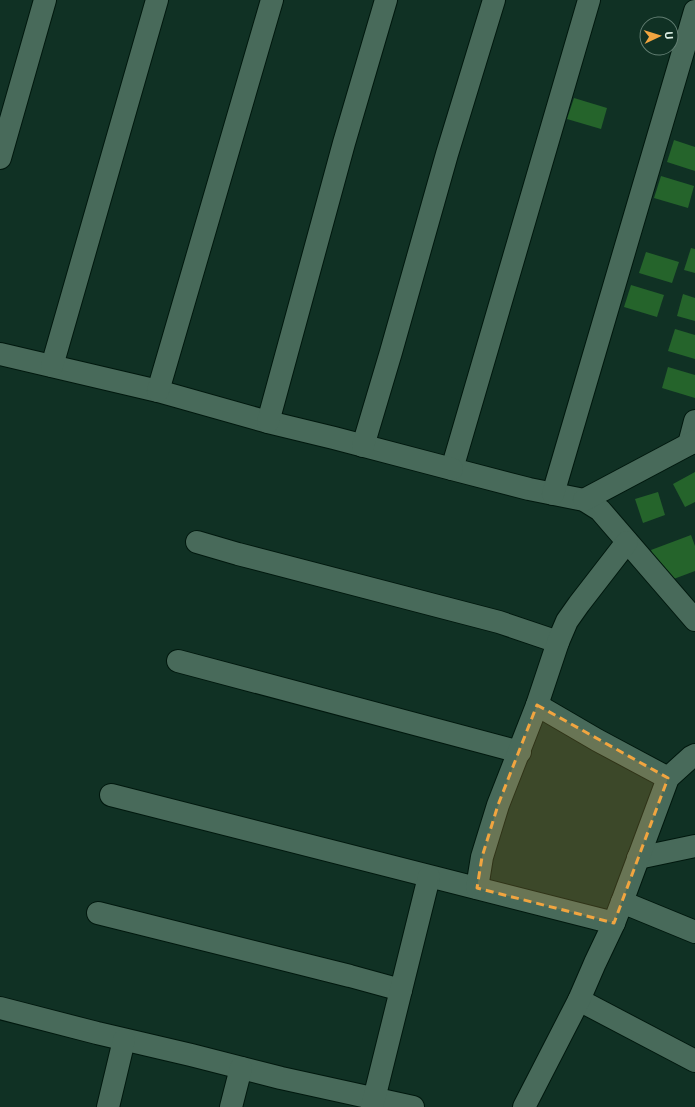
<svg xmlns="http://www.w3.org/2000/svg" width="695" height="1107" viewBox="0 0 695 1107" font-family="'Noto Sans',sans-serif">
<style>
.building{fill:#25642b}
.lines{fill:none;stroke-linecap:round;stroke-linejoin:round}
.minor-casing{stroke:#01180e;stroke-width:24}
.minor{stroke:#486a5a;stroke-width:22}
.marked{fill:#f1a540;fill-opacity:0.2;stroke:#f1a540;stroke-width:3;stroke-dasharray:8 5;stroke-linejoin:round}
</style>
<rect width="100%" height="100%" fill="#103124"/>
<g class="building">
<polygon points="574,98 607,108 601,129 567,119"/>
<polygon points="674,140 695,147 695,171 667,162"/>
<polygon points="661,176 694,186 688,208 654,198"/>
<polygon points="691,248 695,249 695,273 684,270"/>
<polygon points="646,252 679,262 672,283 639,273"/>
<polygon points="631,285 664,295 657,317 624,307"/>
<polygon points="683,294 695,298 695,321 677,316"/>
<polygon points="675,329 695,335 695,359 668,351"/>
<polygon points="668,367 695,375 695,398 662,388"/>
<polygon points="695,472 695,502 685,507 673,484"/>
<polygon points="658,492 665,515 643,523 635,499"/>
<polygon points="691,535 695,546 695,571 663,583 651,550"/>
</g>
<g class="lines">
<g class="minor-casing">
<g id="minor">
<polyline points="589,0 452,469 529,489 584,500 600,510 695,620"/>
<polyline points="0,158 45,0"/>
<polyline points="0,354 158,391 268,422 334,438 452,469"/>
<polyline points="52,366 157,0"/>
<polyline points="158,391 272,0"/>
<polyline points="268,422 344,143 386,0"/>
<polyline points="689,444 695,421"/>
<polyline points="363,446 391,352 447,154 494,0"/>
<polyline points="553,494 695,11"/>
<polyline points="584,500 695,441"/>
<polyline points="197,542 238,554 499,622 558,642"/>
<polyline points="178,661 520,752"/>
<polyline points="537,705 597,740 668,778"/>
<polyline points="111,795 614,923"/>
<polyline points="638,858 695,846"/>
<polyline points="477,888 482,857 498,805 537,705 558,642 567,621 579,604 627,542"/>
<polyline points="622,902 668,778 691,757 695,755"/>
<polyline points="98,913 350,976 401,990"/>
<polyline points="579,1000 695,1061"/>
<polyline points="0,1008 97,1033 191,1055 281,1078 413,1107"/>
<polyline points="108,1107 124,1040"/>
<polyline points="231,1107 241,1068"/>
<polyline points="372,1107 429,877"/>
<polyline points="524,1107 579,1000 595,963 614,923 622,902 695,932"/>
</g>
</g>
<use href="#minor" class="minor"/>
</g>
<path class="marked" d="M 537,705 L 668,778 L 614,923 L 477,888 L 482,857 L 498,805 Z"/>
<g transform="translate(659 36) rotate(86)"><circle r="19" fill="#103124" stroke="#627e72"/>
<path d="M0-3L7 15L0 10L-7 15Z" fill="#f1a540"/>
<text y="-6" font-size="11" font-weight="bold" text-anchor="middle" fill="#def1e7">U</text>
</g>
</svg>
